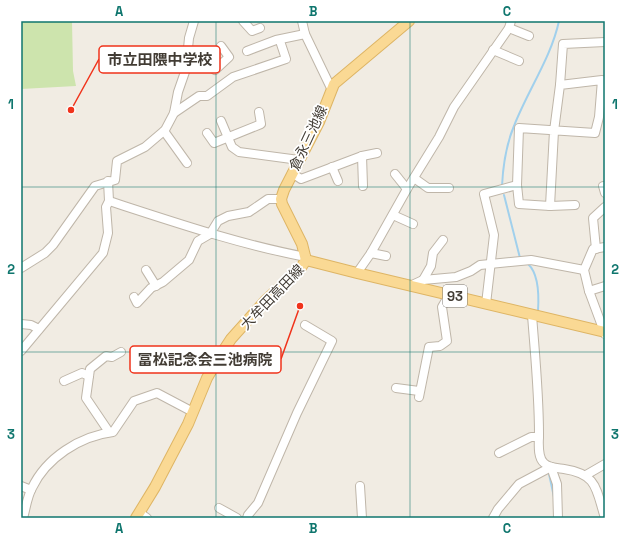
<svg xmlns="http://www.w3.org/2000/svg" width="626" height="539" viewBox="0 0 626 539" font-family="'Space Grotesk','Noto Sans JP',sans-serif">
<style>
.park{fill:#cde4ad}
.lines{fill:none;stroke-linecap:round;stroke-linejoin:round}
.stream{stroke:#a1d0ec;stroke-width:2}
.minor-casing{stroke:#bfb6a9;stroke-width:10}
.major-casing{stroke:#deb565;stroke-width:12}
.minor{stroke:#fff;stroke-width:8}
.major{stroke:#fad994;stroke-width:10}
.grid{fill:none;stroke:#0f766e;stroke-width:1;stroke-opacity:0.55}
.labels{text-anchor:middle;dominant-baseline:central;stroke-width:3.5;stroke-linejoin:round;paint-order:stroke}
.shield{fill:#fff;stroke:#7b7671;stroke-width:1}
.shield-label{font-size:13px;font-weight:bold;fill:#423c34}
.street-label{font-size:14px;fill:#423c34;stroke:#fff}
.leader{fill:none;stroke:#f0331b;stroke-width:1.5}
.callout-dot{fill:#f0331b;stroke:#fff;stroke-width:1.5}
.callout{fill:#fff;stroke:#f0331b;stroke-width:1.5}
.callout-label{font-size:15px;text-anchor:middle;font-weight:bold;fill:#423c34}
.neatline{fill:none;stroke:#0f766e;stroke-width:1.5}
.grid-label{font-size:13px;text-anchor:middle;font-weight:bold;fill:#0f766e}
</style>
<rect width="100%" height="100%" fill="#f1ece3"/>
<polygon class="park" points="21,21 72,21 73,71 76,86 21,89"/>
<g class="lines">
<g class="stream">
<path d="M 502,186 C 503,165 506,145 514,126 C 528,90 551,58 559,21"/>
<polyline points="504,195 520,258"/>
<path d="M 528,264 C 539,274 539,296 538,311"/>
<polyline points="549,474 554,497"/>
</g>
<g class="minor-casing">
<g id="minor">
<polyline points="243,21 252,31 260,28"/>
<polyline points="302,21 305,34 331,88"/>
<polyline points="509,28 529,36"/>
<polyline points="493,50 519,61"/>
<polyline points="247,51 276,40 305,34"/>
<polyline points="187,58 206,64 215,70 229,57 221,46"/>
<polyline points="602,80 599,117 595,133 519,128 517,185 519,204 550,206 554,131 560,85 602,80 605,81"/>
<polyline points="560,85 563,44 605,42"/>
<polyline points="174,113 199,96 207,96 233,77 286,59 280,41"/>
<polyline points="221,121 232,147 239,152 299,160"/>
<polyline points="164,131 187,163"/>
<polyline points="207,133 214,143 261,124 259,112"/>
<polyline points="362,156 363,186"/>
<polyline points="332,167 338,181"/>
<polyline points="292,173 301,179 362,156 377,153"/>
<polyline points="395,174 407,189"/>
<polyline points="414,178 428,188 449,188"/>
<polyline points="603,186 605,193"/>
<path d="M 109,201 C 174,222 238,244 306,257"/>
<polyline points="550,206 575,205"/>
<polyline points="393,215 413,224"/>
<polyline points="605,247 593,249 584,270 589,291 605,334"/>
<polyline points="596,249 593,218 605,207"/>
<polyline points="371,253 386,256"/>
<polyline points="21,268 45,253 53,245 95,186 115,180 117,161 145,147 165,130 174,113 178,92 186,69 189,38 194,21"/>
<polyline points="146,270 156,286"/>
<polyline points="357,273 371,253 407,189 439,137 454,107 509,28 511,21"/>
<polyline points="423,280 431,266 433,253 443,240"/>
<polyline points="410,286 423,280 456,277 471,271 480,265 531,260 584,270"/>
<polyline points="589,291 605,286"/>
<polyline points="134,297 137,303 151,288 163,282 189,260 198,241 210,234 218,221 228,216 249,212 268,199 281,199"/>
<polyline points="486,304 494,235 484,194 517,185"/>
<path d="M 532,315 C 535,355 539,394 539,434 C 539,443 537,457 544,463 C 549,468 558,468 564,469 C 598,474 596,490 605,518"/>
<polyline points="21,324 31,325 39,329"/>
<polyline points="21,351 103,253 108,233 106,207 109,201 108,181"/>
<polyline points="64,381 82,373 89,376"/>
<polyline points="396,388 419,391"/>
<polyline points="419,397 429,347 440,346 447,341 442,307 449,295"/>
<polyline points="109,432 86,398 90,369 106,356 112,357 121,352"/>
<polyline points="499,453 531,437 539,437"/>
<polyline points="551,467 557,484 558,518"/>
<polyline points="586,475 605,464"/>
<polyline points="21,486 31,490"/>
<polyline points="360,486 362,518"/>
<polyline points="219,508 237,518"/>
<polyline points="140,513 147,518"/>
<path d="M 23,518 C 26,508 27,497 32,488 C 46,458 80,436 113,432 L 134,401 L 157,393 L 193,412"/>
<polyline points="247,518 248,515 258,503 297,413 332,341 305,325"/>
<polyline points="493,518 498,509 519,484 551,467"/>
</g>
</g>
<g class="major-casing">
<g id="major">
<polyline points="306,260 357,273 605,332"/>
<polyline points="306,260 302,244 282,204 281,199 284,190 319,122 334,84 409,21"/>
<polyline points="136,518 155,487 188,424 207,378 218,359 231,339 265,301 300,269 306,260"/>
</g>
</g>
<use href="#minor" class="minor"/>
<use href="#major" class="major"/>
</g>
<path class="grid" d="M 216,21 L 216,518M 410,21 L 410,518M 21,187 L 605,187M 21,352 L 605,352"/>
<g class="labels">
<rect class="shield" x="443" y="285" width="24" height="22" rx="3"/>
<g class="shield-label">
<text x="455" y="296">93</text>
</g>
<g class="street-label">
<text transform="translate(308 138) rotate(-65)">倉永三池線</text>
<text transform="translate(272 297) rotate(-46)">大牟田高田線</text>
</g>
</g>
<path class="leader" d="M71 110L99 59M300 306L281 359"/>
<g class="callout-dot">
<circle cx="71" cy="110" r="4"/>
<circle cx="300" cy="306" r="4"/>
</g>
<g class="callout">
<rect x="99" y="46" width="121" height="27" rx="4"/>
<rect x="130" y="346" width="151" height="27" rx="4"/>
</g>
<g class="callout-label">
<text x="160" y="65">市立田隈中学校</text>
<text x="205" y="365">冨松記念会三池病院</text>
</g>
<rect width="626" height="539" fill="none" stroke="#ffffff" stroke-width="44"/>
<rect x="22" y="22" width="582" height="495" class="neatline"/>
<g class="grid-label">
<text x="119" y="16">A</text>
<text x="313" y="16">B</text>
<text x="507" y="16">C</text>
<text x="11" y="109">1</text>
<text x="615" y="109">1</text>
<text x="11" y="274">2</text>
<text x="615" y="274">2</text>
<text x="11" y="439">3</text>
<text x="615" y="439">3</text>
<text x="119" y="533">A</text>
<text x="313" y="533">B</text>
<text x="507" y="533">C</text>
</g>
</svg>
